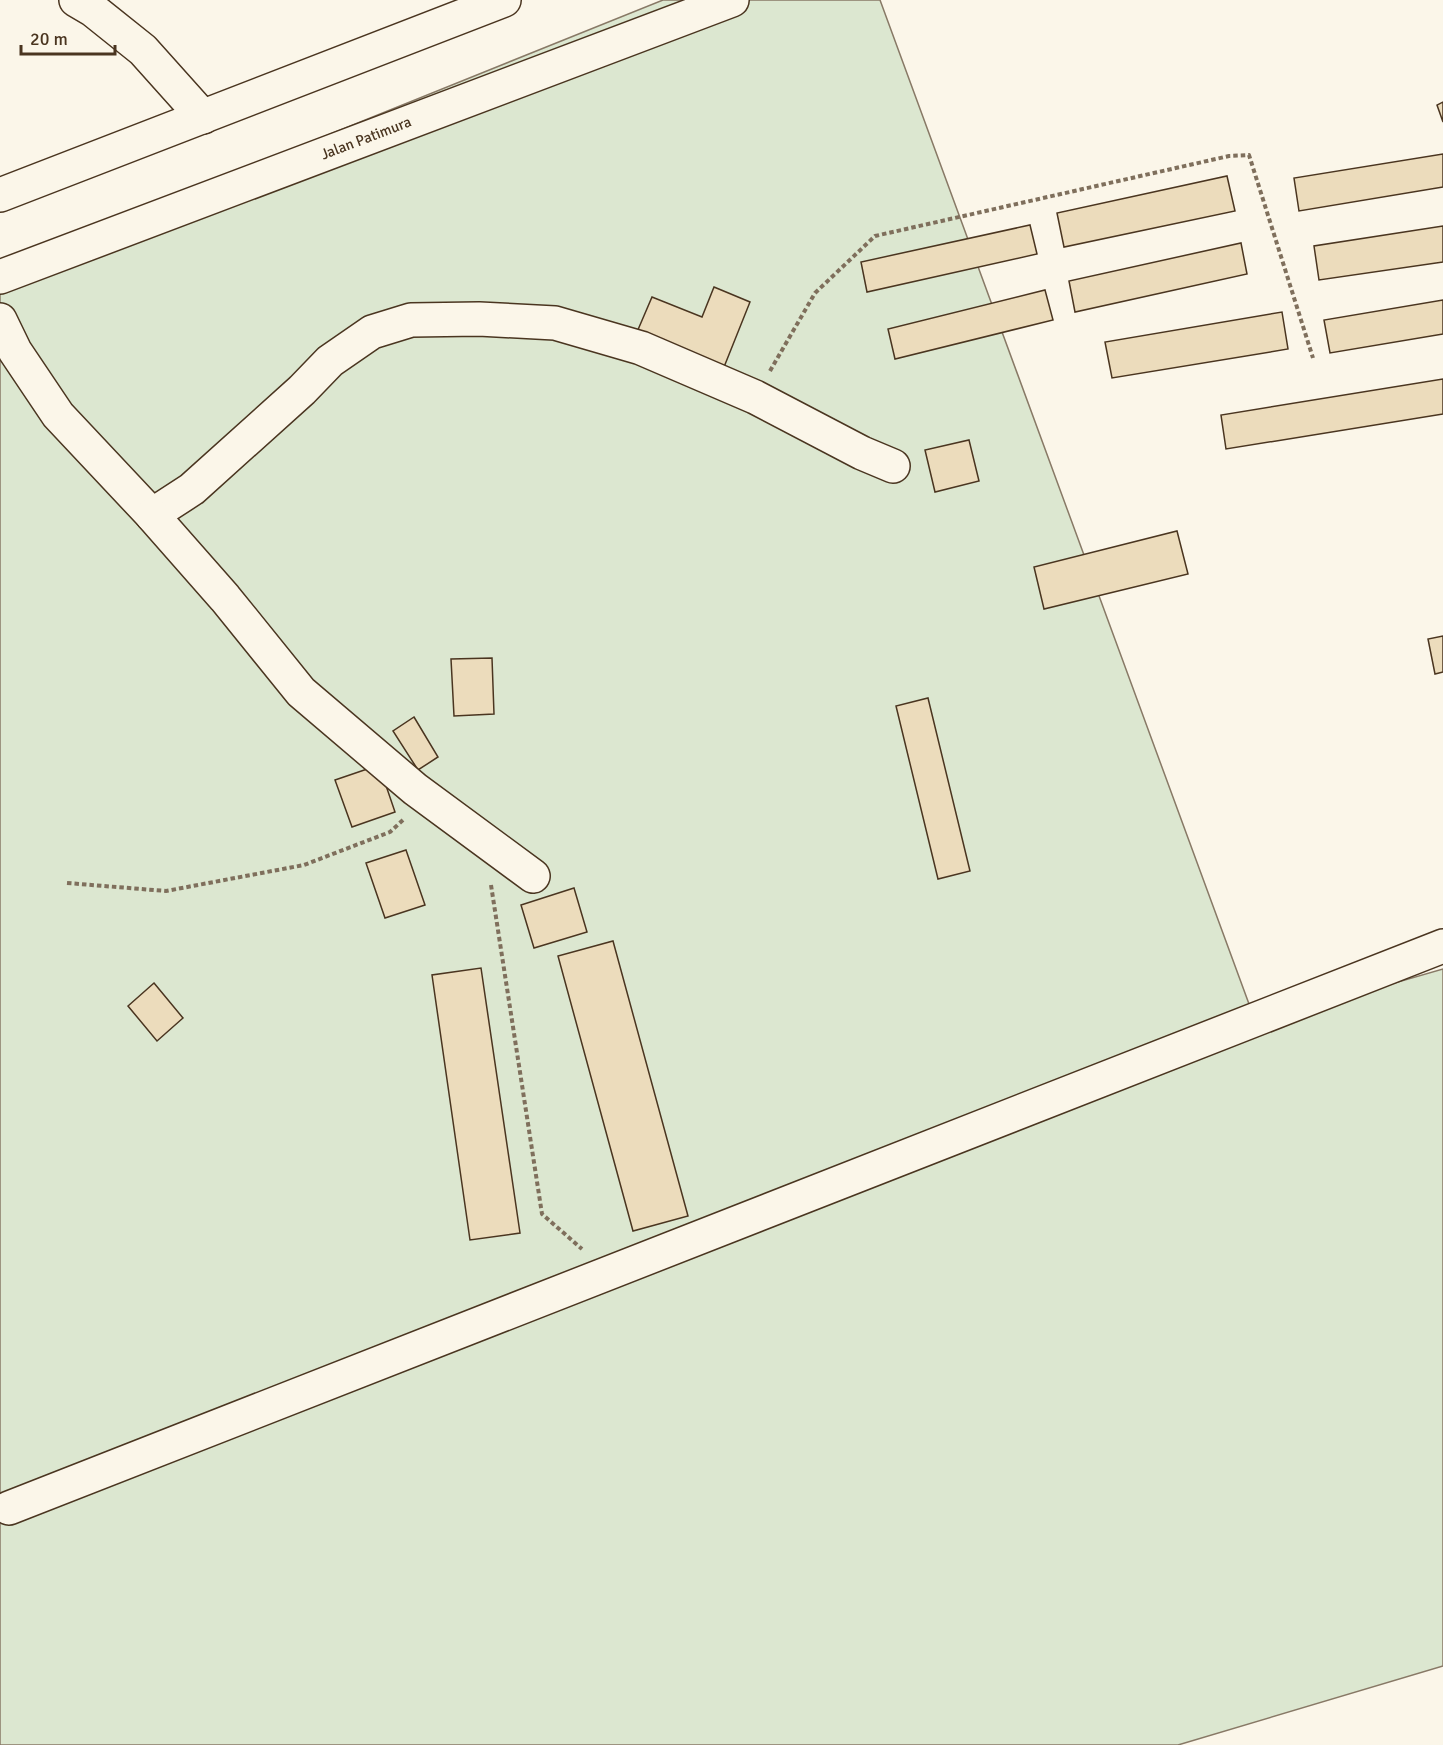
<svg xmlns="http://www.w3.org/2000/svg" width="1443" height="1745" viewBox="0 0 1443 1745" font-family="Signika,sans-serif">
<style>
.green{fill:#dce7d0;stroke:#887966;stroke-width:1.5}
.building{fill:#ecdcbc;stroke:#4a3520;stroke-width:1.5}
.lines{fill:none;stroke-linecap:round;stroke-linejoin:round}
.minor-casing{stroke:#4a3520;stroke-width:36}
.highway-casing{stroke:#4a3520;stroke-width:36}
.path{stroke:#7f6f5c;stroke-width:4;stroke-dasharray:4.5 3;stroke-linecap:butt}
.minor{stroke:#fbf6e9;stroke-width:33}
.highway{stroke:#fbf6e9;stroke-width:33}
.labels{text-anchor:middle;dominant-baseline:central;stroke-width:4.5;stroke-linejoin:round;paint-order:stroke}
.street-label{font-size:15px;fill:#4a3520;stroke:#fbf6e9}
</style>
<rect width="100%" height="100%" fill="#fbf6e9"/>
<polygon class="green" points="663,0 880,0 1256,1023 1443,969 1443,1666 1178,1745 0,1745 0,267"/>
<g class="building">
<polygon points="1443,102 1443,122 1437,105"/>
<polygon points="1443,154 1443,187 1299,211 1294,178"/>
<polygon points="1227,176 1235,211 1064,247 1057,213"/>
<polygon points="1030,225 1037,254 867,292 861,262"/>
<polygon points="1443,226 1443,262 1319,280 1314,246"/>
<polygon points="1241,243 1247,274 1075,312 1069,281"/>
<polygon points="714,287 750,302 724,367 637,332 652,297 702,317"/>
<polygon points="1045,290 1053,320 895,359 888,329"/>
<polygon points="1443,300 1443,334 1330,353 1324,320"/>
<polygon points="1282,312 1288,349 1112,378 1105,342"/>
<polygon points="1443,379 1443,414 1226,449 1221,415"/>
<polygon points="969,440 979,481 935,492 925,450"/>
<polygon points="1177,531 1188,574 1044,609 1034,567"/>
<polygon points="1443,636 1443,672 1435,674 1428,639"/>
<polygon points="492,658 494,714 454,716 451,659"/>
<polygon points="928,698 970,871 938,879 896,706"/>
<polygon points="414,717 438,757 418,770 393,731"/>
<polygon points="379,765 395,812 352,827 335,780"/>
<polygon points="406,850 425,905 385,918 366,863"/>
<polygon points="574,888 587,932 534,948 521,905"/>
<polygon points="613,941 688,1216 633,1231 558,956"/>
<polygon points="481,968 520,1233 470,1240 432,975"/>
<polygon points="154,983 183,1018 157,1041 128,1006"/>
</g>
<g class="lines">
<g class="minor-casing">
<g id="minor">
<polyline points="76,0 93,10 143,50 203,117"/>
<polyline points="0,320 15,351 58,415 152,515 192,489 302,390 330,361 372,332 411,320 479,319 555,323 641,348 755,397 862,453 893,466"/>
<polyline points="152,515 225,598 301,692 415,789 533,876"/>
<polyline points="9,1508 1443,946"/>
</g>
</g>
<g class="highway-casing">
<g id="highway">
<polyline points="0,195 504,0"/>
<polyline points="0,277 732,0"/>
</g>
</g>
<g class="path">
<polyline points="770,371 815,293 875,236 1229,156 1249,155 1313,358"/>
<polyline points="67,883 166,891 304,865 390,832 403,820"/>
<polyline points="491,885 542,1214 582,1249"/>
</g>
<use href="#minor" class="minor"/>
<use href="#highway" class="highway"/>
</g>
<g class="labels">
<g class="street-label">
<text transform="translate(366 138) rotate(-21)">Jalan Patimura</text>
</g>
</g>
<path d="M21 45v9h94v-9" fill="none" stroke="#4a3520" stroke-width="3"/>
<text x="30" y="45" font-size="18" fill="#4a3520" stroke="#fbf6e9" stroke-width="4.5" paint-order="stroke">20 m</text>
</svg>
